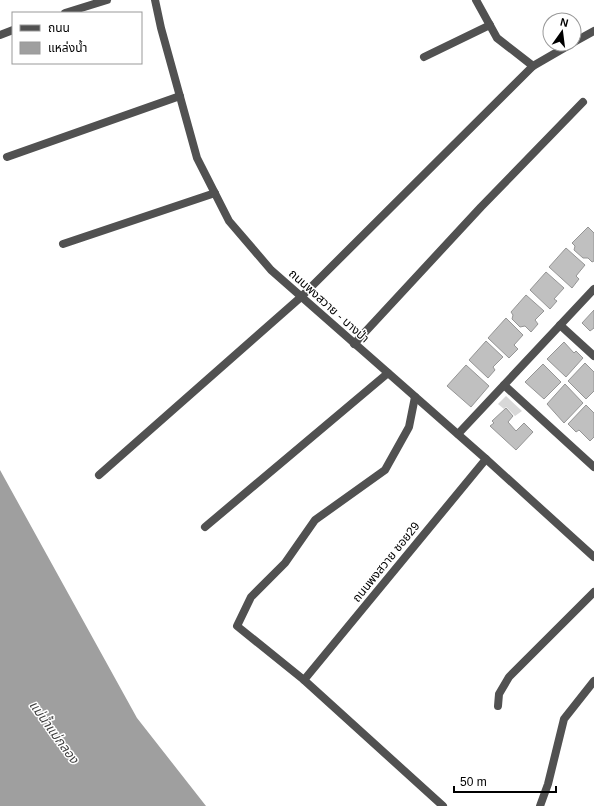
<svg xmlns="http://www.w3.org/2000/svg" width="594" height="806" viewBox="0 0 594 806" font-family="Helvetica,'Noto Sans Thai',sans-serif">
<style>
.green{fill:#d8d8d8}
.water{fill:#9f9f9f}
.building{fill:#c0c0c0;stroke:#959595}
.lines{fill:none;stroke-linecap:round;stroke-linejoin:round}
.street{stroke:#515151;stroke-width:8}
.labels{text-anchor:middle;dominant-baseline:central;stroke-width:3;stroke-linejoin:round;paint-order:stroke}
.street-label{font-size:12px;fill:#000;stroke:#fff}
.water-label{font-size:13px;font-style:italic;fill:#404040;stroke:#fff}
</style>
<rect width="100%" height="100%" fill="#fff"/>
<polygon class="green" points="506,396 522,411 515,416 506,407 504,409 498,404"/>
<polygon class="water" points="0,470 137,718 206,806 0,806"/>
<g class="building">
<polygon points="588,227 594,233 594,261 592,262 588,258 583,258 574,250 575,246 572,243"/>
<polygon points="566,248 585,265 576,276 579,279 572,288 549,267"/>
<polygon points="546,272 564,288 554,299 557,301 550,309 530,290"/>
<polygon points="526,295 544,311 535,320 538,324 531,332 525,326 520,327 512,319 513,315 511,312"/>
<polygon points="594,310 594,328 590,331 582,323"/>
<polygon points="506,318 523,335 514,345 518,349 509,358 488,338"/>
<polygon points="486,341 503,357 493,367 495,370 488,378 469,360"/>
<polygon points="564,342 574,353 576,351 583,358 566,377 547,359"/>
<polygon points="585,363 594,372 594,391 586,399 568,381"/>
<polygon points="543,364 561,382 544,399 525,382"/>
<polygon points="466,365 489,386 471,407 447,386"/>
<polygon points="565,384 583,403 564,423 547,404"/>
<polygon points="586,405 594,413 594,437 590,441 579,430 576,432 568,424"/>
<polygon points="506,408 513,416 508,422 516,431 524,423 533,432 516,450 490,426 494,423 492,421"/>
</g>
<g class="lines">
<g class="street">
<polyline points="155,0 161,28 197,158 229,221 271,270 486,459 594,557"/>
<polyline points="476,0 497,38 533,66"/>
<polyline points="65,13 107,0"/>
<polyline points="0,35 13,30"/>
<polyline points="574,42 594,31"/>
<polyline points="424,57 490,25"/>
<polyline points="7,157 180,96"/>
<polyline points="63,244 215,193"/>
<polyline points="560,325 594,356"/>
<polyline points="354,344 481,207 583,102"/>
<polyline points="504,385 594,467"/>
<polyline points="415,397 409,427 385,470 315,520 285,563 251,597 237,626 304,680 443,806"/>
<polyline points="458,434 594,289"/>
<polyline points="99,475 301,297 533,66 571,44"/>
<polyline points="205,527 388,373"/>
<polyline points="304,680 486,459"/>
<polyline points="498,706 499,694 509,677 594,592"/>
<polyline points="540,806 548,784 564,719 594,681"/>
</g>
</g>
<g class="labels">
<g class="street-label">
<text transform="translate(329 306) rotate(42)">ถนนพงสวาย - บางป่า</text>
<text transform="translate(386 562) rotate(-51)">ถนนพงสวาย ซอย29</text>
</g>
<g class="water-label">
<text transform="translate(54 732) rotate(54)">แม่น้ำแม่กลอง</text>
</g>
</g>
<rect x="12" y="12" width="130" height="52" fill="#ffffff" stroke="#999999"/>
<rect x="20" y="25" width="20" height="6" fill="#515151" stroke="#999999"/>
<text x="48" y="32" font-size="12" fill="#000000">ถนน</text>
<rect x="20" y="42" width="20" height="12" fill="#9f9f9f" stroke="#999999"/>
<text x="48" y="52" font-size="12" fill="#000000">แหล่งน้ำ</text>
<g transform="translate(562 32) rotate(14)"><circle r="19" fill="#ffffff" stroke="#999999"/>
<path d="M0-3L7 15L0 10L-7 15Z" fill="#000000"/>
<text y="-6" font-size="11" font-weight="bold" text-anchor="middle" fill="#000000">N</text>
</g>
<path d="M454 786v6h102v-6" fill="none" stroke="#000000" stroke-width="2"/>
<text x="460" y="786" font-size="12" fill="#000000" stroke="#ffffff" stroke-width="3" paint-order="stroke">50 m</text>
</svg>
